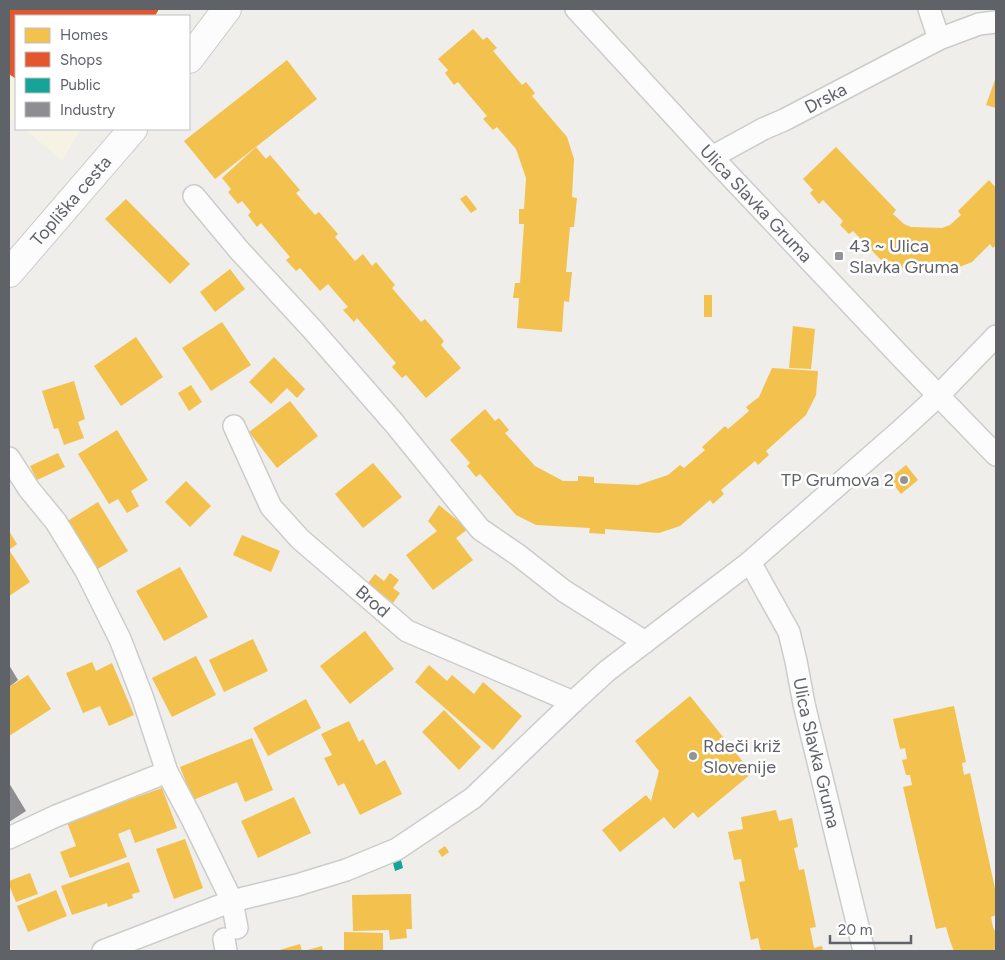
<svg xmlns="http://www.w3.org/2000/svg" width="1005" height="960" viewBox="0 0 1005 960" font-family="Figtree,sans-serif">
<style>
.commercial{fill:#f7f3e4}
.homes{fill:#f2c14e}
.shops{fill:#e4572e}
.public{fill:#17a398}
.industry{fill:#8d8d92}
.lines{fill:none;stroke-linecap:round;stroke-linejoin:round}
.minor-casing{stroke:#cbcccc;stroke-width:24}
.secondary-casing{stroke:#cacacb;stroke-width:30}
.minor{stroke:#fdfcfc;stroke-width:21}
.secondary{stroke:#fdfcfc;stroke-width:28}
.poi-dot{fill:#919496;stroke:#fff;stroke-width:2}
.labels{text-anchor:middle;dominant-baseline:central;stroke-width:5;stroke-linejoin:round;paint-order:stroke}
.street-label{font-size:18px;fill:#5f6368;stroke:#fff}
.poi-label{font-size:18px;fill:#5f6368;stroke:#fff;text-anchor:start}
</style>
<rect width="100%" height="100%" fill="#efeeea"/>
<g class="commercial">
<polygon points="9,9 161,9 156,16 16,16 16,123 9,117"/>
<polygon points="24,129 81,129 62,160"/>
</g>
<g class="homes">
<polygon points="473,29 483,40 487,37 497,48 493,51 522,85 526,82 535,93 532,96 567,137 574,159 572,197 577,198 574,227 570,227 566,272 572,272 569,302 564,301 562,332 517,328 519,298 513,298 515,283 520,283 524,224 519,224 519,209 524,209 526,178 516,149 497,127 493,130 483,119 487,116 458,82 454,85 445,73 448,70 438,59"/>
<polygon points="287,60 317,99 215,179 184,141"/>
<polygon points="996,77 996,108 986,105"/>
<polygon points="256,147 266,159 270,155 300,190 296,193 315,215 319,212 338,234 335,237 355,261 363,254 372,266 376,262 395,285 392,288 421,322 425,319 444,341 441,345 461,368 426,398 406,375 402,378 392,367 396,363 357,318 354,322 343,310 348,307 328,284 320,291 300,268 296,271 286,260 290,257 261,223 257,227 248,215 251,212 242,201 238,204 228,192 231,189 222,178"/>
<polygon points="836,147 896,210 893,214 904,224 911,227 942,228 950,225 961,215 958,211 989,180 996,188 996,245 993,248 990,244 972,262 952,270 900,268 881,260 853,231 849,234 840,225 843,221 823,200 819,204 810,193 813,190 803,179"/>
<polygon points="466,195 477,209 471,213 460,199"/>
<polygon points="126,199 190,264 170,284 105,219"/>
<polygon points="230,269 245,289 215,312 200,292"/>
<rect x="704" y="295" width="8" height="22"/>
<polygon points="222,322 251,365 211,391 182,348"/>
<polygon points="793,326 815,329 811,369 789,368"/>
<polygon points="136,337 163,377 121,406 94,366"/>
<polygon points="274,357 305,389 297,398 287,388 271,404 249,382"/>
<polygon points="772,368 818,371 816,395 806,415 766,451 769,455 758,465 755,461 721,490 724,494 713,504 710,500 680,526 659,533 605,529 605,534 589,533 590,528 536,525 516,515 480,474 476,477 467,466 470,463 450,440 485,409 495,421 499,418 509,430 505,433 535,466 563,481 578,481 578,476 594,477 594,483 638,485 668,475 680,465 684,468 705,450 702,447 725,426 728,429 749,411 746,407 759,397"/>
<polygon points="74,381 85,419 78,422 84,438 64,445 58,428 54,429 42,391"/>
<polygon points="191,385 202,402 189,411 178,393"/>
<polygon points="290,401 318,436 277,468 249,432"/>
<polygon points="117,430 148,480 131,491 139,506 127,513 118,499 109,504 78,454"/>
<polygon points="58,453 65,467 37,480 30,466"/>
<polygon points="373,463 402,497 363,528 335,494"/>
<polygon points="906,465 918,480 901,494 889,479"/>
<polygon points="186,481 211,506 190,527 165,502"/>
<polygon points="98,502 128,551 96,570 66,522"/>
<polygon points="439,505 468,529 456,538 473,560 433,590 406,555 437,531 428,521"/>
<polygon points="9,531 17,544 9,550 30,582 9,596"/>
<polygon points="242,535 280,551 271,572 233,555"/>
<polygon points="180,567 208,617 164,641 136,591"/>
<polygon points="390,573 399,580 393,588 400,593 393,603 368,583 375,574 384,581"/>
<polygon points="365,631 394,669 350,704 320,666"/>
<polygon points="253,639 268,671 224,692 209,660"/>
<polygon points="196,656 216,695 172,717 152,678"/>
<polygon points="92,662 96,671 112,663 134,715 109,726 100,706 83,713 66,673"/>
<polygon points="429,665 447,681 452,675 474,694 483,682 522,716 493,750 415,682"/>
<polygon points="28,675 51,709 9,736 9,687"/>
<polygon points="690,696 752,773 698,818 693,812 674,829 664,817 620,852 602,830 646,795 651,801 659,771 635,741"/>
<polygon points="306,699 321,728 268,756 253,728"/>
<polygon points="954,706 966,762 962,763 964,775 970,773 996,893 996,915 991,917 993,927 996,933 996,951 954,951 950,941 946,927 936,929 903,787 912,785 910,775 906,775 902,760 907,759 905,748 900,749 893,719"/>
<polygon points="444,710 481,747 459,770 422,732"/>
<polygon points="349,721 359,742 363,739 376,765 385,760 402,794 360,815 344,783 338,786 324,758 332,755 321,734"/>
<polygon points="252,738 273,790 245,802 237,782 193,800 180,767"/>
<polygon points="162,788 177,828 135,843 130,829 118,834 127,857 70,878 60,852 76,846 67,822"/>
<polygon points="294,797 311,833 258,858 241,821"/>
<polygon points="776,810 779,821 792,818 798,847 794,848 799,870 804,869 816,927 810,928 814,948 822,946 823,951 761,951 758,938 751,940 739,882 745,881 741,859 734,860 728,832 743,829 741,817"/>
<polygon points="185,839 203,888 174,899 156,849"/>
<polygon points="445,846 449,852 442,857 438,851"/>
<polygon points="129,862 140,892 132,894 133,898 108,907 107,903 72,915 61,886"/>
<polygon points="30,873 38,894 16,902 9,885 9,881"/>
<polygon points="56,890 67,916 28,932 17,906"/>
<polygon points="411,894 412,929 406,929 407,938 390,940 389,930 353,931 352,895"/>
<polygon points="344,932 383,933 383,951 344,951"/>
<polygon points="300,944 302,951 276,951"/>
<polygon points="322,946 323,951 304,951"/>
</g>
<polygon class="shops" points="9,9 159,9 155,16 16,16 16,79 9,74"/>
<polygon class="public" points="401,860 403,868 395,871 393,863"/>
<g class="industry">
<polygon points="9,665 18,680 9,687"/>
<polygon points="9,783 26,811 9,822"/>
</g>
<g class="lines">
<g class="minor-casing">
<g id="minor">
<path id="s1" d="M 576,9 L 712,157 L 902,358 L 996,455"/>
<polyline points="929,9 939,39"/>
<path id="s2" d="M 712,157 L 763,129 L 784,120 L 939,39 L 979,24 L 996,22"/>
<polyline points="194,196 239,250 312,329 394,423 480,529 518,555 564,591 645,642"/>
<path id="s3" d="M 234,426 L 271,507 L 300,539 L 407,631 L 573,702"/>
<polyline points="9,458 29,489 56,522 86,571 120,639 142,696 167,772 191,817 232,901 237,928"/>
<path id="s4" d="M 750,562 L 789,632 L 796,661 L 804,704 L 864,951"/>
<polyline points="9,838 56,816 167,772"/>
<polyline points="224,939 226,951"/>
<polyline points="103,951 232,901 297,885 346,870 397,849 473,798 573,702 607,671 750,562 900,431 938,396 996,336"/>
</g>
</g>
<g class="secondary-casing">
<g id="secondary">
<polyline points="189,59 227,9"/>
<path id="s5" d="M 9,273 L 133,129"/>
</g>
</g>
<use href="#minor" class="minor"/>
<use href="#secondary" class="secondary"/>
</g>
<g class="poi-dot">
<rect x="834" y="251" width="10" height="10" rx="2.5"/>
<circle cx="904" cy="480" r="5"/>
<circle cx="693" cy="756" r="5"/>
</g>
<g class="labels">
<g class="street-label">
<text stroke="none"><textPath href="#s2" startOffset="128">Drska</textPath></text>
<text stroke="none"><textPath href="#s5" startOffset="95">Topliška cesta</textPath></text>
<text stroke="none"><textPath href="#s1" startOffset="265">Ulica Slavka Gruma</textPath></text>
<text stroke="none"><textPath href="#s3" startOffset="228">Brod</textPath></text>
<text stroke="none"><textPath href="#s4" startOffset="204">Ulica Slavka Gruma</textPath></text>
</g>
<g class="poi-label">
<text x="849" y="246">43 ~ Ulica<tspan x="849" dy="21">Slavka Gruma</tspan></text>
<text x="894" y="480" text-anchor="end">TP Grumova 2</text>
<text x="703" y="746">Rdeči križ<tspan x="703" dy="21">Slovenije</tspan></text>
</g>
</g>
<rect width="1005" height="960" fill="none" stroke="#5f6368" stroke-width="20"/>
<rect x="15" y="15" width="175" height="115" fill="#ffffff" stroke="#bfc1c3"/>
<rect x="25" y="28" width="25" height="15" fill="#f2c14e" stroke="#bfc1c3"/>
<text x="60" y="40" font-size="15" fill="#5f6368">Homes</text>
<rect x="25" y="52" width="25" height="15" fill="#e4572e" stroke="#bfc1c3"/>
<text x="60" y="65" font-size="15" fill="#5f6368">Shops</text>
<rect x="25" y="78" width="25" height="15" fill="#17a398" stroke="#bfc1c3"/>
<text x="60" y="90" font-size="15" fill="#5f6368">Public</text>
<rect x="25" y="102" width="25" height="15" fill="#8d8d92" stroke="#bfc1c3"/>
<text x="60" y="115" font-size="15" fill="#5f6368">Industry</text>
<path d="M830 935v8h81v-8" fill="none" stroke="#5f6368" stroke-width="2.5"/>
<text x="838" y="935" font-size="15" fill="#5f6368" stroke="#ffffff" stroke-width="4" paint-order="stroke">20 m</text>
</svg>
